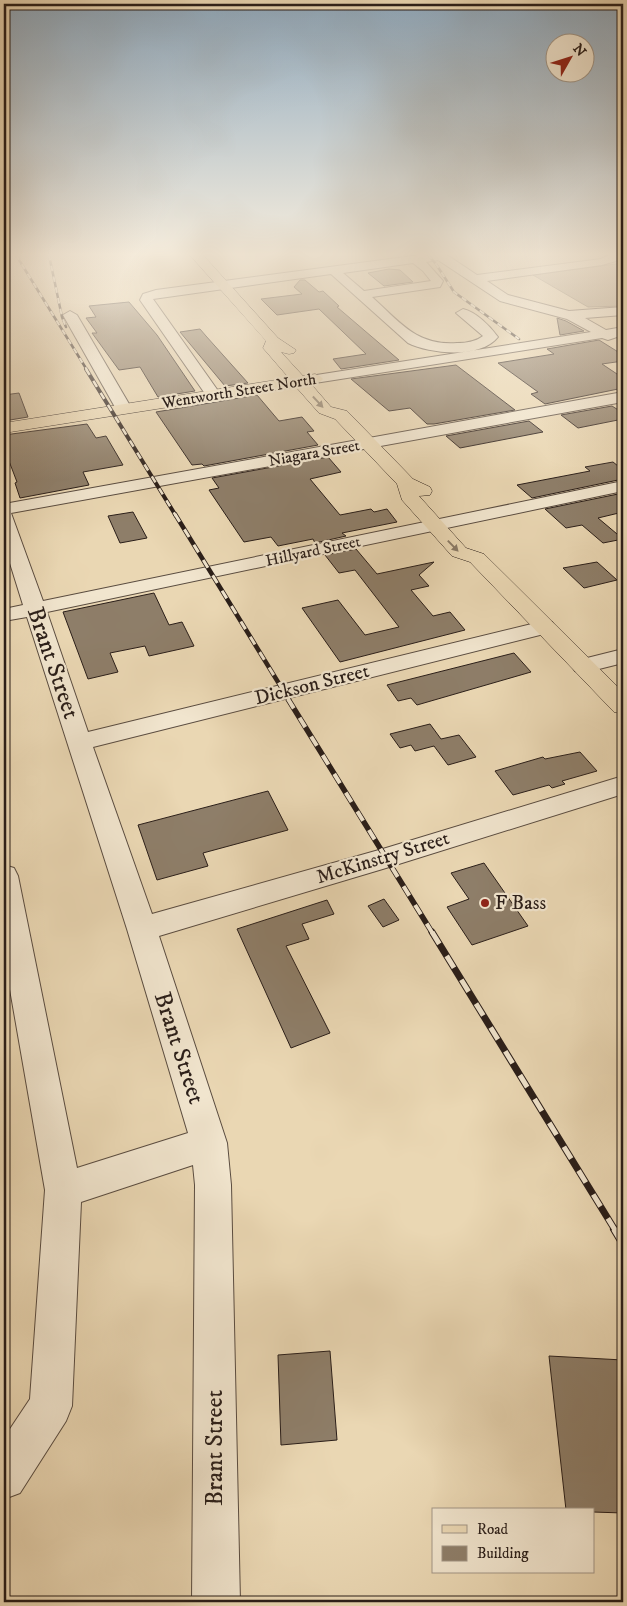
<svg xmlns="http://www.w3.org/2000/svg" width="627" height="1606" viewBox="0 0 627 1606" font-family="'IM FELL DW Pica',serif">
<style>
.water{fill:#a9987f;stroke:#766756}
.building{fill:#8e7e69;stroke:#2a1e19}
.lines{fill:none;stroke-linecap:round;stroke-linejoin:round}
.minor-casing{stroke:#5a4c40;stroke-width:2}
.major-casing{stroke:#2a1e19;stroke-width:1}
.minor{fill:#f1e5ce;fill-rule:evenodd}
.major{fill:#ead7b3;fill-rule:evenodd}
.rail-far5-casing{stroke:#2a1e19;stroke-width:2.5}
.rail-far4-casing{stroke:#2a1e19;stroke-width:4}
.rail-far3-casing{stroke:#2a1e19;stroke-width:4.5}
.rail-far2-casing{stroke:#2a1e19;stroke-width:5.5}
.rail-far1-casing{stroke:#2a1e19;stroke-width:7}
.rail-casing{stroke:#2a1e19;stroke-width:8}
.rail-far5{stroke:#f1e5ce;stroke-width:2;stroke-dasharray:5.5;stroke-linecap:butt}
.rail-far4{stroke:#f1e5ce;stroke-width:2.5;stroke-dasharray:7;stroke-linecap:butt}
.rail-far3{stroke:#f1e5ce;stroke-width:3;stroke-dasharray:9;stroke-linecap:butt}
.rail-far2{stroke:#f1e5ce;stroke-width:4;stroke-dasharray:11;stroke-linecap:butt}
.rail-far1{stroke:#f1e5ce;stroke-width:5;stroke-dasharray:14;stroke-linecap:butt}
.rail{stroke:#f1e5ce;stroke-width:6;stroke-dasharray:18;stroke-linecap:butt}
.oneway{fill:#8a7a66}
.poi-dot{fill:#8f2418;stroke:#f1e5ce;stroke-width:2}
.labels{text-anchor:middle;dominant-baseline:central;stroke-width:4.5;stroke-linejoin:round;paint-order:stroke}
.far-street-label{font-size:16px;fill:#2a1e19;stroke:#f1e5ce}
.street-label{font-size:20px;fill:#2a1e19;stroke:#f1e5ce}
.poi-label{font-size:20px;fill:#2a1e19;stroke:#f1e5ce;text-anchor:start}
.near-street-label{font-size:24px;fill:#2a1e19;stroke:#f1e5ce}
</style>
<rect width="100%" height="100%" fill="#ead7b3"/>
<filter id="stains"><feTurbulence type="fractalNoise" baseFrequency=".004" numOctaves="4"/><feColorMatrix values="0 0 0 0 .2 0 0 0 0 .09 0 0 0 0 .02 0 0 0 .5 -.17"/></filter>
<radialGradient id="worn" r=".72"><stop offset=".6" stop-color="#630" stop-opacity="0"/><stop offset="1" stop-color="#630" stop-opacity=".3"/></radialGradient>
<polygon class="water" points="623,263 623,306 588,307 533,275"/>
<g class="building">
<polygon points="389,269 400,270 413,282 384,286 368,273"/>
<polygon points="300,280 305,280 319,292 323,291 339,306 337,307 399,360 341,369 333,359 366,354 319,309 277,315 261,299 302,294 294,287"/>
<polygon points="129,302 157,335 195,391 158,397 140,367 119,370 92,333 97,333 86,318 96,317 89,306"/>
<polygon points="557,318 566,321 584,331 560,335"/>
<polygon points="200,329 206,336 248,383 225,386 180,332"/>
<polygon points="599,340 623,355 623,361 602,364 623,378 623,388 545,404 531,394 538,392 498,363 554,354 547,349"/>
<polygon points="456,365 515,410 434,424 427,424 410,408 389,411 351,379"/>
<polygon points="19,393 28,417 4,421 4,395"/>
<polygon points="257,395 279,421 302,417 314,431 307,432 318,445 204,466 202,464 192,465 156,412"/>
<polygon points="612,406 623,413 623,419 578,428 561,415"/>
<polygon points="529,421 543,432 460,448 446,436"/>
<polygon points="87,424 96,438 106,436 123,465 83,472 89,485 20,498 15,483 17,482 4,448 4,435"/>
<polygon points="328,457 341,472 310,479 340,515 371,509 374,512 387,509 397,522 342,533 346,536 315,543 313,539 278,546 271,537 244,542 209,490 219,488 212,478"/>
<polygon points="613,462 623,470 623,479 532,498 517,485 590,471 585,467"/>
<polygon points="623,493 623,512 598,518 623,539 603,543 582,525 566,528 545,509"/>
<polygon points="133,512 147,538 120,543 108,516"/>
<polygon points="356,549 377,574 434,562 419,575 429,586 411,590 433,616 450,612 465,630 340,662 302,608 338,600 365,635 399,627 355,570 339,573 325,555"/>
<polygon points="597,562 617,580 584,588 563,568"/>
<polygon points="154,593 169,625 182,622 194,646 149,656 145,646 110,653 118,672 88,679 63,612"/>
<polygon points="514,653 531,672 417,705 411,698 398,701 387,685"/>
<polygon points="430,724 441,739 459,735 476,757 448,765 434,746 415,751 411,745 400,748 390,734"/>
<polygon points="580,752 597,771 562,781 565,784 552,788 549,785 513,795 495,771 543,757 545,759"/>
<polygon points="268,791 288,830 203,853 208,866 157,880 138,825"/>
<polygon points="484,863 528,926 472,945 447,907 469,899 451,873"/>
<polygon points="384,899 399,920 383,927 368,906"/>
<polygon points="327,900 334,914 302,924 309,939 286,946 330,1033 291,1048 237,929"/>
<polygon points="330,1351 337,1440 281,1445 278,1355"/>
<polygon points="549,1356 623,1360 623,1513 593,1512 593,1510 566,1510"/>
</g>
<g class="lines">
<g class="minor-casing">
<g id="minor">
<path d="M 420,255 L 447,255 L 477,275 L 601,259 L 609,255 L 620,255 L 616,261 L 602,265 L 487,281 L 508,295 L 569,311 L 623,307 L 623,315 L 585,318 L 606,330 L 623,327 L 623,335 L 608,340 L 602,338 L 315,383 L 310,382 L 308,379 L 310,376 L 591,332 L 567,319 L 500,301 L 438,260 L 426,262 L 443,281 L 440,287 L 372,297 C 400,322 416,346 457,343 C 466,343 475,342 483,336 L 456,313 L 463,309 C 476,312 490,326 498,337 C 481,359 430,354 408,343 L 331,274 L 153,299 L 221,395 L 218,398 L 208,398 L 140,300 L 143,294 L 156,290 ZM 413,263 L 423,271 L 431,281 L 364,291 L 343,273 Z"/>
<polygon points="70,311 77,315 132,409 130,412 118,412 116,409 63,315"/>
<polygon points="623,392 623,402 11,513 43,601 623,481 623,491 47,612 88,732 544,621 552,622 555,627 552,632 93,747 152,914 386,848 623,776 623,794 386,868 159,936 227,1143 231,1185 240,1602 192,1602 195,1185 193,1165 81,1202 72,1406 66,1421 20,1493 4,1499 4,1438 30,1399 45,1190 4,955 4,865 14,868 18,876 77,1168 188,1133 127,929 27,617 4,621 4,609 23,605 4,544 4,504"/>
<polygon points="623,649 623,663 583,673 575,671 572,666 575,661"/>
</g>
</g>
<g class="major-casing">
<polygon id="major" points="190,255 203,255 278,338 296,350 294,353 289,354 281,352 303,376 315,374 320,376 323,379 320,382 311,384 331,407 347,411 413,479 430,487 432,491 430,495 419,496 466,548 484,554 623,692 623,714 614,712 470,562 452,556 402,500 397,484 335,419 319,413 296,387 4,433 4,423 289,378 263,348 266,341"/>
</g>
<use href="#minor" class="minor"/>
<use href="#major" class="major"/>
<g class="rail-far5-casing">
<g id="rail-far5">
<polyline points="16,255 87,370"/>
<polyline points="49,255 62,317 66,327"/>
<polyline points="428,255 436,264 454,292 519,339"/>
</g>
</g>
<g class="rail-far4-casing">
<polyline id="rail-far4" points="86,369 176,516"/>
</g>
<g class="rail-far3-casing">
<polyline id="rail-far3" points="175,514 289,700"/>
</g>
<g class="rail-far2-casing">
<polyline id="rail-far2" points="288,699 433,934"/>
</g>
<g class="rail-far1-casing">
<polyline id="rail-far1" points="432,932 615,1230"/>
</g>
<g class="rail-casing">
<polyline id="rail" points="614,1229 623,1244"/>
</g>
<use href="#rail-far5" class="rail-far5"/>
<use href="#rail-far4" class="rail-far4"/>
<use href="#rail-far3" class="rail-far3"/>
<use href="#rail-far2" class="rail-far2"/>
<use href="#rail-far1" class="rail-far1"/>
<use href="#rail" class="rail"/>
</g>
<defs><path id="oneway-solid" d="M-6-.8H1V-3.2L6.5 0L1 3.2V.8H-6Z" transform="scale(1.25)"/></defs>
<g class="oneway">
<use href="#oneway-solid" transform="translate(318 402) rotate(47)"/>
<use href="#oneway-solid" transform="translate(453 546) rotate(46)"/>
</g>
<linearGradient id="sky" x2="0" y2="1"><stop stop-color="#8fa9be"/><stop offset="0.53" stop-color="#f6eddd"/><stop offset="1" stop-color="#f6eddd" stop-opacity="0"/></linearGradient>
<rect width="627" height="480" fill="url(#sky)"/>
<circle class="poi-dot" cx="485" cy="903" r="5"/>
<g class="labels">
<g class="far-street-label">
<text transform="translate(239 391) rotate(-9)">Wentworth Street North</text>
<text transform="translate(314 453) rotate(-10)">Niagara Street</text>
<text transform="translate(313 551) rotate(-12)">Hillyard Street</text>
</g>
<g class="street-label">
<text transform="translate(312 685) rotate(-14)">Dickson Street</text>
<text transform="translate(383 858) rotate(-17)">McKinstry Street</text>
</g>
<g class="poi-label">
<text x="495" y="903">F Bass</text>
</g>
<g class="near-street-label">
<text transform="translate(53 663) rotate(71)">Brant Street</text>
<text transform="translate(179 1048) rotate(72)">Brant Street</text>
<text transform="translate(215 1448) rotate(-90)">Brant Street</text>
</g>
</g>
<rect width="627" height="1606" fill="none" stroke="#ead7b3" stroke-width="20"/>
<rect x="5" y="5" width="617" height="1596" fill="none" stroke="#2a1e19" stroke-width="2.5"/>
<rect x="10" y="10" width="607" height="1586" fill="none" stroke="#2a1e19"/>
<rect x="432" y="1508" width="162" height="65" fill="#f1e5ce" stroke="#a19586"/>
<rect x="442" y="1525" width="25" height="8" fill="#ead7b3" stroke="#a19586"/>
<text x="477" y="1534" font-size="15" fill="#2a1e19">Road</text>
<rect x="442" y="1546" width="25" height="15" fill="#8e7e69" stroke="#a19586"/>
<text x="477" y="1558" font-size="15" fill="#2a1e19">Building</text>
<g transform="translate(570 58) rotate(51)"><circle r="24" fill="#f1e5ce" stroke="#a19586"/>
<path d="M0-4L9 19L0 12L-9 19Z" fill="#8f2418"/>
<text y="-8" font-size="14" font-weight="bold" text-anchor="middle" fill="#2a1e19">N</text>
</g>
<rect width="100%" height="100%" filter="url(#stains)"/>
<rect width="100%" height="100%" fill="url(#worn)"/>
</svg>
